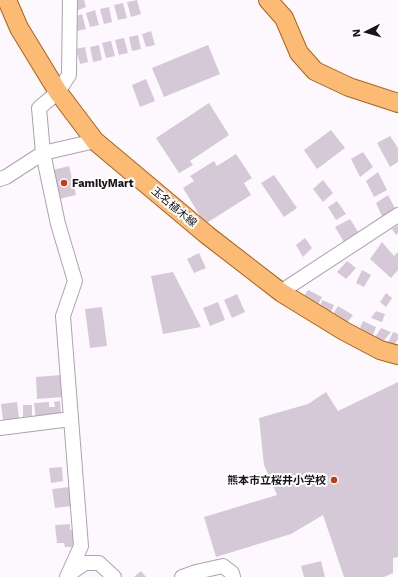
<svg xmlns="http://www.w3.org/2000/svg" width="398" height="577" viewBox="0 0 398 577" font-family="'Work Sans','Noto Sans JP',sans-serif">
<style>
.building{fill:#d5c9d8}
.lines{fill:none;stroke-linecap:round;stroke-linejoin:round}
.minor-casing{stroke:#aea2b0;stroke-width:16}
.major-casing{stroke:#ab6319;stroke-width:20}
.minor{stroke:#fff;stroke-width:14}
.major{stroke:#fcbb75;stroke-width:18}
.poi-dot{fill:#c53b16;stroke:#fff;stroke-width:1.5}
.labels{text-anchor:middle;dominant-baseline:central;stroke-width:4;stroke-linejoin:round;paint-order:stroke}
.poi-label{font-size:11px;font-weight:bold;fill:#181419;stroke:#fff;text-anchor:start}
.street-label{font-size:11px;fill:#181419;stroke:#fff}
</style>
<rect width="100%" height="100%" fill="#fdf8fe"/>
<g class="building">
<polygon points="72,0 84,0 86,7 76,11"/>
<polygon points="137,0 141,14 131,17 127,2"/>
<polygon points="123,3 127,18 118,20 114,5"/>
<polygon points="109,7 112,22 104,24 100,9"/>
<polygon points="95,10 99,25 90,27 86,13"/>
<polygon points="82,14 86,29 77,31 73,17"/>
<polygon points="151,31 155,45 146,47 142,34"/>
<polygon points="138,35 141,49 132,51 129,37"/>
<polygon points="124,38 128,53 119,55 115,40"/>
<polygon points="111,41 115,56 106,58 102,43"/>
<polygon points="99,45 102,60 93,62 90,47"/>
<polygon points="208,45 220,74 164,97 152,68"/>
<polygon points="85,47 88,62 80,64 76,49"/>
<polygon points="146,79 155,101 140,107 132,85"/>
<polygon points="209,103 229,135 190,161 193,165 179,173 156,138"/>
<polygon points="331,130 345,148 317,169 304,150"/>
<polygon points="390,136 398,148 398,162 390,167 377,143"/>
<polygon points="363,152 373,167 360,177 351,159"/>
<polygon points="236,154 252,178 244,183 251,195 205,224 183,188 194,181 190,176 214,161 217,166"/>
<polygon points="69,166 76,195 59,199 53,170"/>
<polygon points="378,172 387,190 374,197 366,181"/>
<polygon points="274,175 297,208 284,217 261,183"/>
<polygon points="323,180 333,193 323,202 313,189"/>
<polygon points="388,195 398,214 384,221 376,203"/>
<polygon points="337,201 346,214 336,220 328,207"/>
<polygon points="350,219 360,235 345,244 335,227"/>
<polygon points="398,225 398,233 396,235 392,229"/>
<polygon points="305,238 312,248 303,257 296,245"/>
<polygon points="382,242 394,256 398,252 398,270 391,278 370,259"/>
<polygon points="199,253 206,268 194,273 187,259"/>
<polygon points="347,261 356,268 346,279 337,272"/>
<polygon points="362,270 371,275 364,287 356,283"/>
<polygon points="173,272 201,327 163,334 151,276"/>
<polygon points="308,290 322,297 318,305 303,297"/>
<polygon points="386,293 392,298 386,307 380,302"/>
<polygon points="237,294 245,312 232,318 224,300"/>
<polygon points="322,300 334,305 330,314 319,310"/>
<polygon points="218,302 225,320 210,326 203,308"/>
<polygon points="338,306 353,315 346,324 333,314"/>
<polygon points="102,307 107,346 90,348 85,309"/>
<polygon points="376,311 385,314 382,322 371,318"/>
<polygon points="363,321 376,327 372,338 360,328"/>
<polygon points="381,328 391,332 381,344 374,339"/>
<polygon points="393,332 398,334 398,339 393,347 386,347"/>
<polygon points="61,375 63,397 37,399 36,377"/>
<polygon points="398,382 398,557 393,558 393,573 384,577 344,577 323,515 291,534 216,557 204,517 277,495 264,465 259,418 308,404 326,392 338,411"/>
<polygon points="60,401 61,414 36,421 34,403 49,402 49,407 55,407 54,402"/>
<polygon points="17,402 19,418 3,420 1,404"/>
<polygon points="23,405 32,405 32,416 23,417"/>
<polygon points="62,467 63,481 51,483 49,468"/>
<polygon points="70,487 72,506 55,508 52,489"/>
<polygon points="70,524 70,530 74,530 76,547 65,547 64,543 57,543 55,525"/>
<polygon points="321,561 325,577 304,577 301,566"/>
<polygon points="141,571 146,577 134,577"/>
</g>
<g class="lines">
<g class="minor-casing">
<g id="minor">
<polyline points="0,179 6,177 43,153 95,141"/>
<polyline points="282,293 285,289 398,215"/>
<polyline points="0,428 71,419"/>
<polyline points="69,574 85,563 99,563 114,577"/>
<polyline points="67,577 81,546 63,316 75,281 58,224 43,153 39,108 58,92 69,75 70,0"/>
<polyline points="182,577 196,572 223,566 232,573 233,577"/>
</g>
</g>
<g class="major-casing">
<g id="major">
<polyline points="7,0 19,28 58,92 95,141 207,235 282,293 344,331 380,350 398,355"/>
<polyline points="268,0 284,18 299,53 315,71 349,87 398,103"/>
</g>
</g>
<use href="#minor" class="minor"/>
<use href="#major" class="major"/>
</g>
<g class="poi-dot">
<circle cx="64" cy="183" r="4"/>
<circle cx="334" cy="480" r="4"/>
</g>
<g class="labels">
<g class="poi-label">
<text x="72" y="183">FamilyMart</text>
<text x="326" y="480" text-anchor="end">熊本市立桜井小学校</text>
</g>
<g class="street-label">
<text transform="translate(174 207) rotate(40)">玉名植木線</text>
</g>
</g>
<g transform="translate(366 32) rotate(264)" stroke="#ffffff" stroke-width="3" paint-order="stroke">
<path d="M0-3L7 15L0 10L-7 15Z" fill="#181419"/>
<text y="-6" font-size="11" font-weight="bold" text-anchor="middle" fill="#181419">N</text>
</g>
</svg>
